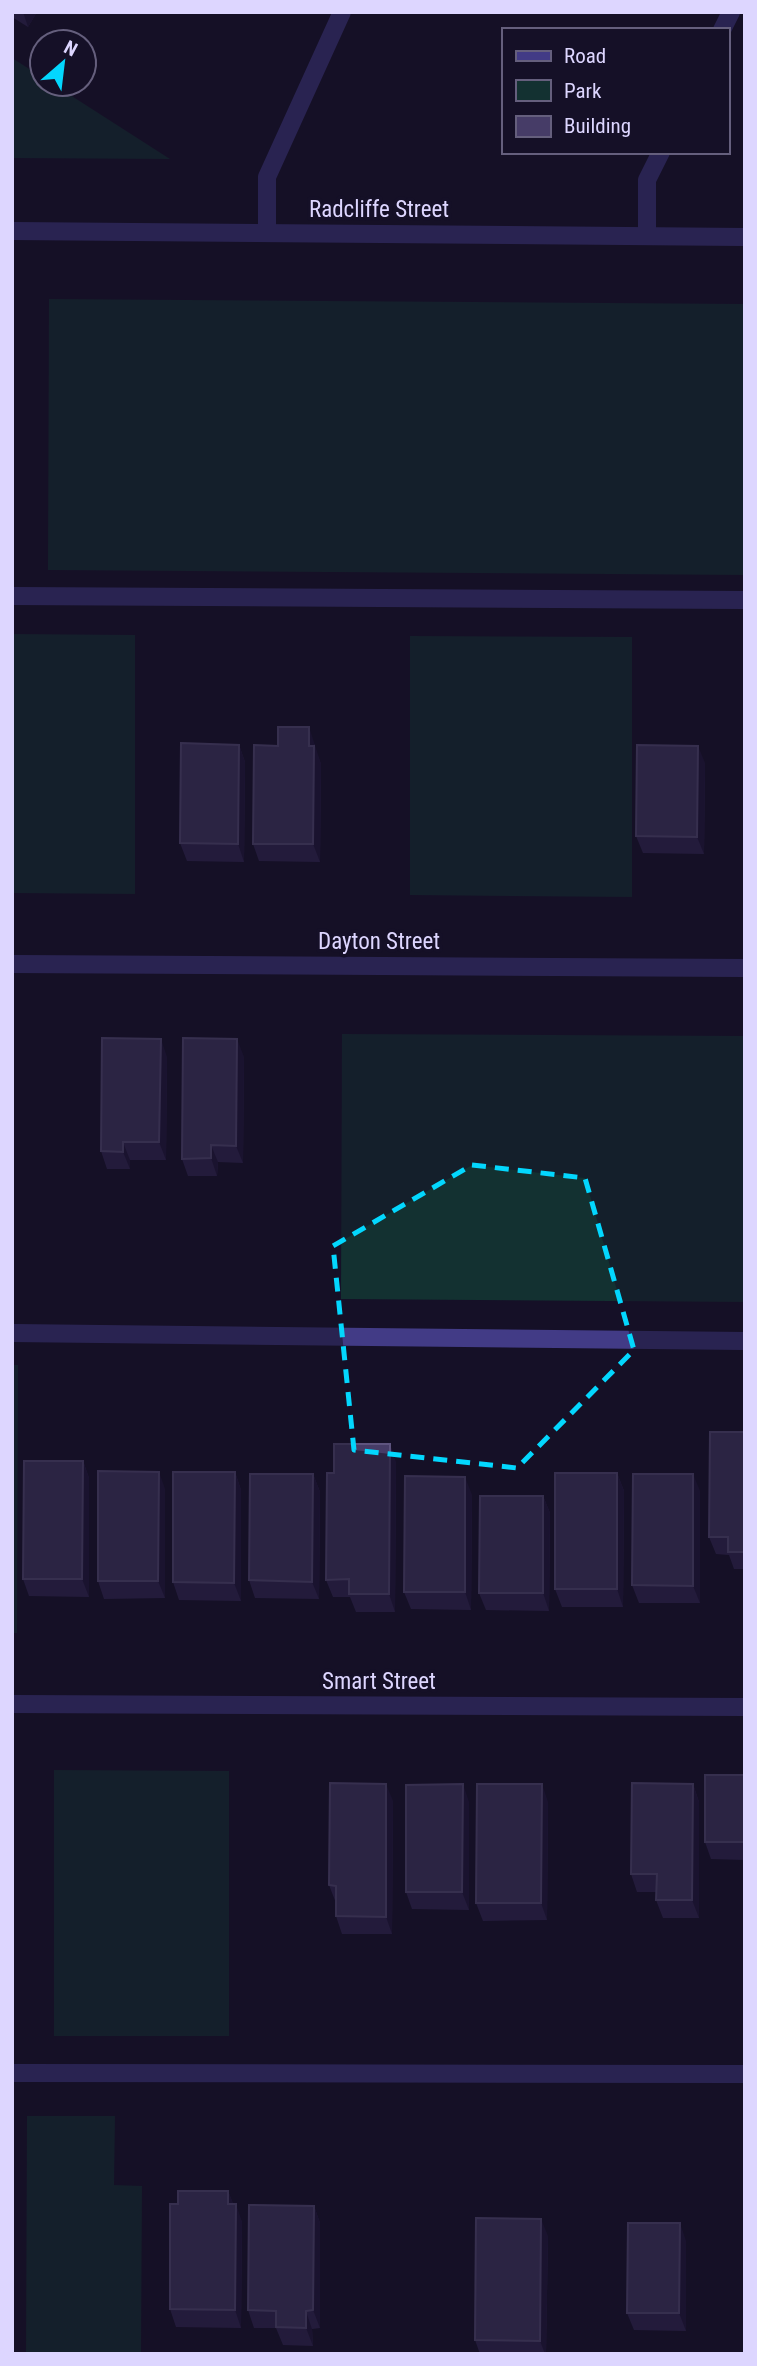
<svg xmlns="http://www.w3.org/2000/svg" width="757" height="2366" viewBox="0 0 757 2366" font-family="'Roboto Condensed',sans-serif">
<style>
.green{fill:#133131}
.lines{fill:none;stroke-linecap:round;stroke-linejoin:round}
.service{stroke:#423b86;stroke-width:18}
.minor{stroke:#423b86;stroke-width:18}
.wall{fill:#342955}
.shaded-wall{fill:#20173b}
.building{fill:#463c67;stroke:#5e547f;stroke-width:2}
.marked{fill:none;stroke:#03d7fe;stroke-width:5;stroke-dasharray:14 9;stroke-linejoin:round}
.labels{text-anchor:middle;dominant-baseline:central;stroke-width:7;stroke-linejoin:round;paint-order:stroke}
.street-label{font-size:23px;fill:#ddd6ff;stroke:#151027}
</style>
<rect width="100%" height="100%" fill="#151027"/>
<g class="green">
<polygon points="12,58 42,77 42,84 53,84 170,159 12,158"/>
<polygon points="49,299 745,304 745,575 48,570"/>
<polygon points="12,634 135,635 135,894 12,893"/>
<polygon points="410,636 632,637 632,897 410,895"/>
<polygon points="342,1034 745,1036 745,1302 341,1299"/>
<polygon points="12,1365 18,1365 17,1633 12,1633"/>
<polygon points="54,1770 229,1771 229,2036 54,2036"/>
<polygon points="27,2116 115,2116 114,2185 142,2186 141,2354 26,2354"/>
</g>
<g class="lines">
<g class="service">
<polyline points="267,232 267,177 342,12"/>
<polyline points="12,596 745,600"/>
<polyline points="12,1333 745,1341"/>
<polyline points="12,2073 745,2074"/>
</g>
<g class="minor">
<polyline points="722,30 731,12"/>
<polyline points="12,231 745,237"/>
<polyline points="647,235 647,180 661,152"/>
<polyline points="12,964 745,968"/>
<polyline points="12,1704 745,1707"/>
</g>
</g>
<g class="wall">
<polygon points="12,12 37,12 28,27 12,17"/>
<polygon points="315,744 315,749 321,764 320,862 259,861 253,844 278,746"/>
<polygon points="239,745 245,762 244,862 187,861 180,843"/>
<polygon points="705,763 704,854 643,853 636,836"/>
<polygon points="167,1057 166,1160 130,1160 130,1169 107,1169 101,1151"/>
<polygon points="244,1057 243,1163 218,1162 217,1176 188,1176 182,1159"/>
<polygon points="745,1432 745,1569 734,1569 729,1555 716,1554 709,1537"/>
<polygon points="83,1461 89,1478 89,1597 29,1596 23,1579"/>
<polygon points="396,1462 395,1612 356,1612 350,1597 333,1597 326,1580 334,1473"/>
<polygon points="235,1472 241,1490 241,1601 179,1600 173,1582"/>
<polygon points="617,1473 624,1491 623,1607 562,1607 555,1589"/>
<polygon points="313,1474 320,1492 319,1599 255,1598 249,1580"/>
<polygon points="165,1489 165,1598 104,1599 98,1581"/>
<polygon points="700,1491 700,1603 639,1603 632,1585"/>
<polygon points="472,1495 471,1610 411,1609 404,1592"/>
<polygon points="543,1496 550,1513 549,1611 486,1610 479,1593"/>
<polygon points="745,1775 745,1860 711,1859 705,1842"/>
<polygon points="693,1784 699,1802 699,1918 663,1918 656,1900 656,1892 637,1892 631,1874"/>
<polygon points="393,1801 392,1934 342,1934 336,1916 336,1903 329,1885"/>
<polygon points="469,1802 469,1910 412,1909 406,1892"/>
<polygon points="548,1802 547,1920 483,1921 476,1903"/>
<polygon points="228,2191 233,2204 242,2222 241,2328 176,2327 170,2309 178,2204"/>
<polygon points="314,2206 320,2223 320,2328 312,2329 313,2346 283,2345 276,2328 254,2328 248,2310"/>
<polygon points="548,2236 546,2354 480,2354 475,2340"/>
<polygon points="686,2241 686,2331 634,2330 627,2313"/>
</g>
<g class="shaded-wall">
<polygon points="23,12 37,12 28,27"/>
<polygon points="309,727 321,764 320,862 313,844 309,746"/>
<polygon points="239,745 245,762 244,862 238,844"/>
<polygon points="698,746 705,763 704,854 697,837"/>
<polygon points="161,1039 167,1057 166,1160 159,1142"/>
<polygon points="237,1039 244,1057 243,1163 236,1146"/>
<polygon points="123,1142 130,1160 130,1169 123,1152"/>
<polygon points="211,1145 218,1162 217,1176 211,1158"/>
<polygon points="390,1444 396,1462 395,1612 389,1594"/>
<polygon points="83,1461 89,1478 89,1597 82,1579"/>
<polygon points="159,1472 165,1489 165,1598 158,1581"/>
<polygon points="235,1472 241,1490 241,1601 234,1583"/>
<polygon points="617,1473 624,1491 623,1607 617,1589"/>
<polygon points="313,1474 320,1492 319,1599 312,1582"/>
<polygon points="693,1474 700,1491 700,1603 693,1586"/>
<polygon points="465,1477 472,1495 471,1610 465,1592"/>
<polygon points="543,1496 550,1513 549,1611 543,1593"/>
<polygon points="386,1784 393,1801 392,1934 386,1917"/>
<polygon points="463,1784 469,1802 469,1910 462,1892"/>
<polygon points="542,1784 548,1802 547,1920 541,1903"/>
<polygon points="693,1784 699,1802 699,1918 692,1900"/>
<polygon points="12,1801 13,1803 12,1909"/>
<polygon points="228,2191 235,2208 228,2204"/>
<polygon points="236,2204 242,2222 241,2328 235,2310"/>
<polygon points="314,2206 320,2223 320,2328 313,2310"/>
<polygon points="541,2219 548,2236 546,2354 545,2354 540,2341"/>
<polygon points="680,2223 686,2241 686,2331 679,2313"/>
<polygon points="12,2252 14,2257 13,2334 12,2331"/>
<polygon points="306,2311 312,2329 313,2346 306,2328"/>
</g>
<g class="building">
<polygon points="278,727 309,727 309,746 314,746 313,844 253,844 254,745 278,746"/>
<polygon points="181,743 239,745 238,844 180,843"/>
<polygon points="637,745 698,746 697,837 636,836"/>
<polygon points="102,1038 161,1039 159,1142 123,1142 123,1152 101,1151"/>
<polygon points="183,1038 237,1039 236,1146 211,1145 211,1158 182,1159"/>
<polygon points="710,1432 745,1432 745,1552 728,1552 728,1537 709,1537"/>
<polygon points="334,1444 390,1444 389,1594 349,1594 349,1579 326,1580 327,1473 334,1473"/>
<polygon points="24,1461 83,1461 82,1579 23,1579"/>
<polygon points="98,1471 159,1472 158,1581 98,1581"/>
<polygon points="173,1472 235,1472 234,1583 173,1582"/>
<rect x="555" y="1473" width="62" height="116"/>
<polygon points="250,1474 313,1474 312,1582 249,1580"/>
<polygon points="633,1474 693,1474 693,1586 632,1585"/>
<polygon points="405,1476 465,1477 465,1592 404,1592"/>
<polygon points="480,1496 543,1496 543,1593 479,1593"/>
<rect x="705" y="1775" width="40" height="67"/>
<polygon points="330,1783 386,1784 386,1917 336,1916 336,1886 329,1885"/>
<polygon points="632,1783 693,1784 692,1900 656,1900 657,1874 631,1874"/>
<polygon points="463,1784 462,1892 406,1892 406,1785"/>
<polygon points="477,1784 542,1784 541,1903 476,1903"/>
<polygon points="178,2191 228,2191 228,2204 236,2204 235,2310 170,2309 170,2204 178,2204"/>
<polygon points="249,2205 314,2206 313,2310 306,2311 306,2328 276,2327 276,2311 248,2310"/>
<polygon points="476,2218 541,2219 540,2341 475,2340"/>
<polygon points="628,2223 680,2223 679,2313 627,2313"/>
</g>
<path d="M0 0H757V2366H0ZM 472,1165 L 585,1178 L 634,1350 L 517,1468 L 354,1450 L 333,1246 Z" fill="#151027" fill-opacity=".55" fill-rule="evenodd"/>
<path class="marked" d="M 472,1165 L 585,1178 L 634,1350 L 517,1468 L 354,1450 L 333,1246 Z"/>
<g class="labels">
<g class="street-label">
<text x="379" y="209">Radcliffe Street</text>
<text x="379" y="941">Dayton Street</text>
<text x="379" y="1681">Smart Street</text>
</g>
</g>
<rect width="757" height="2366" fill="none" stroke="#ddd6ff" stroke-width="28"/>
<rect x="502" y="28" width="228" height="126" fill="#151027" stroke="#655f7d" stroke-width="2"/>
<rect x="516" y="51" width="35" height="10" fill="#423b86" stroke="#655f7d" stroke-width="2"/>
<text x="564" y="63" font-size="21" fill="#ddd6ff">Road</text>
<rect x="516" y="80" width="35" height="21" fill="#133131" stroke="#655f7d" stroke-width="2"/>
<text x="564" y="98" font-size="21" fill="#ddd6ff">Park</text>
<rect x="516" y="116" width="35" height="21" fill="#463c67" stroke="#655f7d" stroke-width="2"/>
<text x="564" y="133" font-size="21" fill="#ddd6ff">Building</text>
<g transform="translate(63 63) rotate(28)"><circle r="33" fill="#151027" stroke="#655f7d" stroke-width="2"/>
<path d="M0-5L12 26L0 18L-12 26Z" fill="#03d7fe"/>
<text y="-10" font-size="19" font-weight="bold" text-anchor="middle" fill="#ddd6ff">N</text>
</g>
</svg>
